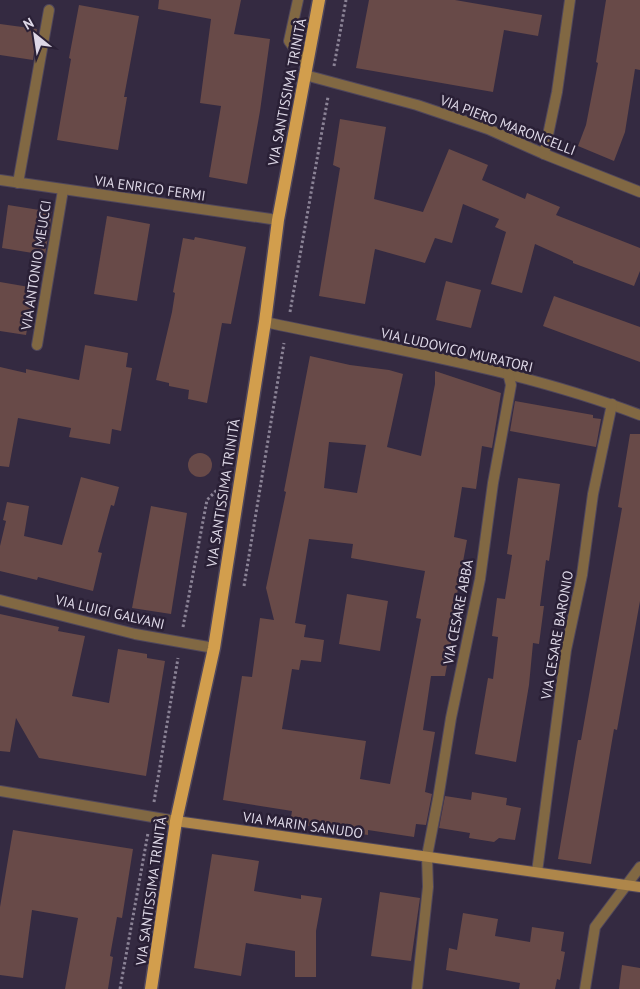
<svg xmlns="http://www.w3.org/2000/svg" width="640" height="989" viewBox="0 0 640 989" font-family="'PT Sans',sans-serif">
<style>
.building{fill:#684a48;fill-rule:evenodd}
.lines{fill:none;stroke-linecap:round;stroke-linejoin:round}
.lane-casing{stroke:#4f465c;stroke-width:12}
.street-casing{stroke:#4f465c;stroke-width:12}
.secondary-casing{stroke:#4f465c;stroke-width:12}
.primary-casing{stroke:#4f465c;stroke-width:15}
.path{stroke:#8b8396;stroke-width:3;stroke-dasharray:2.5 2.5;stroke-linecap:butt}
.lane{stroke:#816843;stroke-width:10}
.street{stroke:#816843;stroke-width:10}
.secondary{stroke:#ae864a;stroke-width:10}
.primary{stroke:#d29e4d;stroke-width:12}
.labels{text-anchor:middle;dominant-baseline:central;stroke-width:5;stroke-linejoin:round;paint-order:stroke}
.street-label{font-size:14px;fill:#ded8e7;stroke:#2a2036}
</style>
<rect width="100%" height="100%" fill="#342a41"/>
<g class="building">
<polygon points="159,0 241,0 234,34 270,39 260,111 247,184 209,177 221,106 200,103 211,19 158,9"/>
<polygon points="369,0 455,0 542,15 538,36 504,30 493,92 356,68"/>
<polygon points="606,0 640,0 640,70 635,69 625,132 614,161 578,146 586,125 598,63 596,62"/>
<polygon points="79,5 139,16 124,97 127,97 118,150 57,140 71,59 69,58"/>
<polygon points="0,24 37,29 33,60 0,55"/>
<polygon points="340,119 386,127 374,199 423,212 449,149 488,165 482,180 525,199 527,193 560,207 556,215 640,248 640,271 634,286 573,263 573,261 535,244 522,293 491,284 506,232 495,227 499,219 463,204 452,243 435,238 425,263 375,249 365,304 319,296 340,168 333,165"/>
<polygon points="8,205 52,212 45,255 2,248"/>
<polygon points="107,216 150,224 137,301 94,294"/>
<polygon points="195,237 246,247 231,324 222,323 207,403 188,399 189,390 169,386 169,383 156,380 172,312 175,293 173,292 183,238 194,240"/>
<polygon points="446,281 481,290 471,328 436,320"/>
<polygon points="0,282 35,288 26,335 0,331"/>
<polygon points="554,296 640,327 640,362 543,326"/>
<polygon points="85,345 128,353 126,367 132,368 121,431 112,429 110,444 69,437 71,428 18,418 9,467 0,466 0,367 26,373 26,369 79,380"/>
<path d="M 310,356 L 350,365 L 389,370 L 403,374 L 387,447 L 421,456 L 435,384 L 435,371 L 501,393 L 492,448 L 482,446 L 476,489 L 462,487 L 454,537 L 467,540 L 450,632 L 453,632 L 445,676 L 431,676 L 423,730 L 435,732 L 425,792 L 432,794 L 426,825 L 416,824 L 414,837 L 368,830 L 368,835 L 290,823 L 292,811 L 223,800 L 242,676 L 252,677 L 260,618 L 274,620 L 266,588 L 286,492 L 284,491 ZM 329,442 L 366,445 L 357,493 L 324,488 ZM 309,539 L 353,544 L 351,558 L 425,571 L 416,618 L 421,619 L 390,784 L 360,779 L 366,741 L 282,729 L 292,669 L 299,670 L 301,660 L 321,662 L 324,640 L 304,637 L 306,625 L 295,623 Z"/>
<polygon points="515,401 593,415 593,418 601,419 596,447 510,431"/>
<polygon points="630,434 640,434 640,601 617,730 614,729 591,864 558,859 578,740 581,740 622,508 618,507"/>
<circle cx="200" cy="465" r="12"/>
<polygon points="81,477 119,487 114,506 111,505 98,552 102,553 93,591 38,577 37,580 0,571 0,546 6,521 3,520 7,502 29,506 24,536 62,545"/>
<polygon points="518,478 560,484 549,561 546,560 540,606 544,606 539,644 533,643 529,685 516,762 475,754 488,678 493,679 498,637 492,636 497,598 505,599 512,555 507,554"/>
<polygon points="151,506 187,513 171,614 132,608"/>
<polygon points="347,594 388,601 380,651 339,644"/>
<polygon points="0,614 59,627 58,631 85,636 72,696 109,703 118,649 147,654 147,658 165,661 146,776 39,758 16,718 10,752 0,751"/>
<polygon points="472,792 507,798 506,805 521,808 515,840 499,838 494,842 469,838 470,833 439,828 445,796 471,800"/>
<polygon points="13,830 133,849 122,918 117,917 110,956 113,957 108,989 65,989 78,918 32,910 23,978 0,975 0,907"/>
<polygon points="212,854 259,861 254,891 301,899 301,895 322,898 316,931 316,977 295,977 295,951 246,943 241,976 194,968"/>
<polygon points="380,892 420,898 411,961 371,956"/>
<polygon points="463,913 498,919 495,936 530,942 532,927 564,932 561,951 565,952 560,980 557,979 555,989 519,989 520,983 446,970 449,948 457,950"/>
<polygon points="622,965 640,968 640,989 619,989"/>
</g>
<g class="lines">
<g class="lane-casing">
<polyline id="lane" points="298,0 289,41 307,66"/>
</g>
<g class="street-casing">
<g id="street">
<polyline points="305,75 417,105 488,129 544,154 640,192"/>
<polyline points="544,154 557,92 570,0"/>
<polyline points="0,180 278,220"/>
<polyline points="18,183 49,10"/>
<path d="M 265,322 C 391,349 519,369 640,415"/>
<polyline points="37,345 63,190"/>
<polyline points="0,600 135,634 214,648"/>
<polyline points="0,791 176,821"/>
<polyline points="537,872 566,650 582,575 593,494 612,404"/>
<polyline points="417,989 428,887 427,856 438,799 451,718 480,579 493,483 511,385 508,373"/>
<polyline points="585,989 595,927 640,867"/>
</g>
</g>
<g class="secondary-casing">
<polyline id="secondary" points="176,821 640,887"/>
</g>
<g class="primary-casing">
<polyline id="primary" points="151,989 176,821 214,648 265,322 278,220 319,0"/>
</g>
<g class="path">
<polyline points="334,66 346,0"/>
<polyline points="290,312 328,97"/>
<polyline points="244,586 284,343"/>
<polyline points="183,627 207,500 221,486"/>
<polyline points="154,802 178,658"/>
<polyline points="120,989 148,833"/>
</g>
<use href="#lane" class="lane"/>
<use href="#street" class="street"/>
<use href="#secondary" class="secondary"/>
<use href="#primary" class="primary"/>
</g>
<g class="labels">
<g class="street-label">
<text transform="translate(287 92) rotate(-79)">VIA SANTISSIMA TRINITÀ</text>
<text transform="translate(508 125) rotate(21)">VIA PIERO MARONCELLI</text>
<text transform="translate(150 188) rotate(8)">VIA ENRICO FERMI</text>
<text transform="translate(36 265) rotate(-81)">VIA ANTONIO MEUCCI</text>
<text transform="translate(457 350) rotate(13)">VIA LUDOVICO MURATORI</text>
<text transform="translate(223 493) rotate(-81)">VIA SANTISSIMA TRINITÀ</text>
<text transform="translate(110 612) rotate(13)">VIA LUIGI GALVANI</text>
<text transform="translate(458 612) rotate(-79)">VIA CESARE ABBA</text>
<text transform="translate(557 635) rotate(-80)">VIA CESARE BARONIO</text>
<text transform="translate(303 825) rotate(8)">VIA MARIN SANUDO</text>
<text transform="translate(151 891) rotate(-82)">VIA SANTISSIMA TRINITÀ</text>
</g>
</g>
<g transform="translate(35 35) rotate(330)" stroke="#2a2036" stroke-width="4" paint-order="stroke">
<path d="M0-4L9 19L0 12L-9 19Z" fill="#ded8e7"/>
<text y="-8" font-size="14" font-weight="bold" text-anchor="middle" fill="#ded8e7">N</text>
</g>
</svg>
